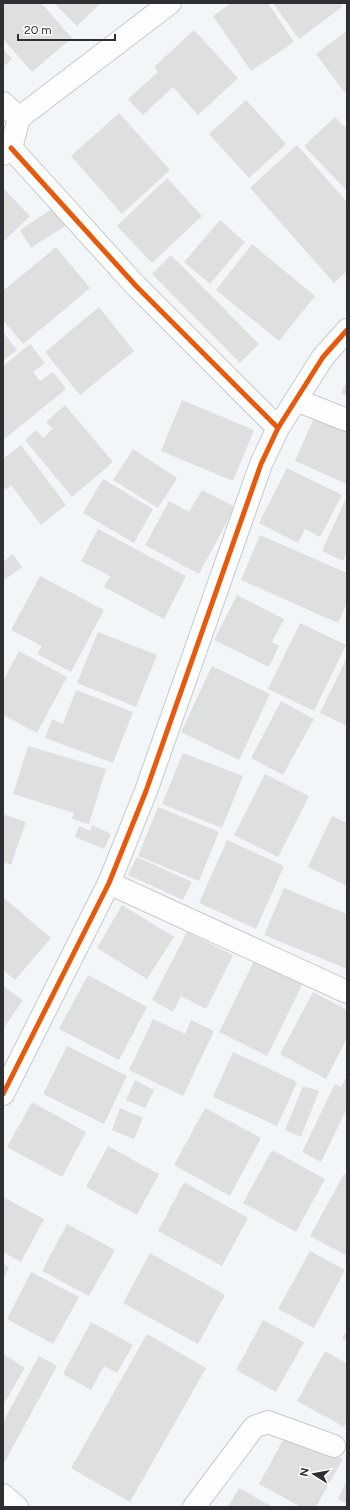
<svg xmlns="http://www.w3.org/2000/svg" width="350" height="1510" viewBox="0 0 350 1510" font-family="Figtree,sans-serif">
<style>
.building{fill:#dedfdf}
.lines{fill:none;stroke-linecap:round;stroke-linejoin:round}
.minor-casing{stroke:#c7c9cc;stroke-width:24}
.minor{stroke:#fdfefe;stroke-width:22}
.cycleway-casing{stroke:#fff;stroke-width:8}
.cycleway{stroke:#e8590c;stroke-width:5}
</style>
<rect width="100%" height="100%" fill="#f3f6f9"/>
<g class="building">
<polygon points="3,3 41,3 72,38 32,72 3,39"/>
<polygon points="54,3 101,3 77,26"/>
<polygon points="231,3 268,3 294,42 251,71 213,16"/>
<polygon points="273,3 340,3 342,7 299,39"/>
<polygon points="194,30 238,78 198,115 173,87 143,115 128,99 158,72 154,67"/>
<polygon points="347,31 347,92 345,93 316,54"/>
<polygon points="3,49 12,59 3,67"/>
<polygon points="246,100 286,144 249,178 209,134"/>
<polygon points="119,113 170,170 122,214 71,156"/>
<polygon points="335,117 347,129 347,191 304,146"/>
<polygon points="297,145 347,202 347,271 334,283 250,188"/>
<polygon points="167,178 202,216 152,263 117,226"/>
<polygon points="3,188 30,216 3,242"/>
<polygon points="56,206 68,224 31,248 20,230"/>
<polygon points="220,220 245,242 210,284 184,262"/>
<polygon points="252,244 315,296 279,341 216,290"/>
<polygon points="56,247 90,288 23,344 3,320 3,291"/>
<polygon points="171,255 259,344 240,363 152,274"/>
<polygon points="99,307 134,351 80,395 45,352"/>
<polygon points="3,332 17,350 3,361"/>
<polygon points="30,344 45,363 33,372 40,381 53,372 66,389 3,440 3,366"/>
<polygon points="347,381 347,396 341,393"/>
<polygon points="182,400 254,430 233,481 161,451"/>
<polygon points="65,405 113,462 72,497 25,440 36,430 43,438 53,429 46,422"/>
<polygon points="317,411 347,425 347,484 295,461"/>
<polygon points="21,445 66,505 41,525 11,485 6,490 3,486 3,459"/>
<polygon points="133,449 177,478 158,508 113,480"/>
<polygon points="287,468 342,495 320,537 305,529 298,543 259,523"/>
<polygon points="103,479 153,509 134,543 83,513"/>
<polygon points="202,490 235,507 199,574 145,545 169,501 189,512"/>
<polygon points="347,496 347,552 343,561 322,551"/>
<polygon points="98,529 186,576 164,619 104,587 110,576 81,561"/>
<polygon points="260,535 347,573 347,603 338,623 241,580"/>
<polygon points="13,554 22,567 3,581 3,560 4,561"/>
<polygon points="40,576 104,610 71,672 37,654 42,646 11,630"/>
<polygon points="237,595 284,619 272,642 279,646 269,667 214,640"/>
<polygon points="300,623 346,645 314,711 268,689"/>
<polygon points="98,632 157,655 136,707 77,683"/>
<polygon points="19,651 67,677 37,733 3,715 3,681"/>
<polygon points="347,657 347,726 320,713"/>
<polygon points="212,666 270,694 239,760 181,732"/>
<polygon points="76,690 133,712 113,763 45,738 52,719 63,724"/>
<polygon points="281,701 314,719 283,775 251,758"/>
<polygon points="28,746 106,769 89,824 72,819 74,813 13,794"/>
<polygon points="183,753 243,776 222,828 162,804"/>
<polygon points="265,774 309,796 278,857 234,835"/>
<polygon points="158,807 219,832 199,881 138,856"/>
<polygon points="3,814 26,822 11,865 3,862"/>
<polygon points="332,816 347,823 347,886 308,867"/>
<polygon points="92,825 111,834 104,849 75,837 79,826 90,831"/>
<polygon points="227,840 284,866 256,929 199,903"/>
<polygon points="137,857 192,882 183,900 128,875"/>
<polygon points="284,888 347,914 347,969 264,935"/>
<polygon points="3,897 51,938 15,980 3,970"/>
<polygon points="122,905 174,937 147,979 97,948"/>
<polygon points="187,932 233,955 206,1009 181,996 173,1012 152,1000"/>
<polygon points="255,959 303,983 267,1056 219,1032"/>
<polygon points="88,975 147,1007 119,1060 59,1029"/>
<polygon points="3,986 23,1000 3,1029"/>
<polygon points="313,992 347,1010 347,1038 326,1079 280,1054"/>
<polygon points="153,1019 185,1034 191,1020 214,1031 183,1096 129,1070"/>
<polygon points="67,1046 127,1076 104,1124 43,1094"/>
<polygon points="233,1052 297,1082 277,1126 213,1097"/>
<polygon points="347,1076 347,1108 321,1162 302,1152 335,1084 341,1087"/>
<polygon points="135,1080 154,1090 145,1108 126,1100"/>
<polygon points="303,1086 319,1091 301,1137 285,1130"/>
<polygon points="32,1102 86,1132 62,1177 7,1147"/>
<polygon points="120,1108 143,1118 134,1139 112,1130"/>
<polygon points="205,1108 261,1138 230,1196 174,1165"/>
<polygon points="108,1146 159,1174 137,1215 86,1187"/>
<polygon points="272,1150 325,1179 296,1232 243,1203"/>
<polygon points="344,1174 347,1175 347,1256 310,1236"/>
<polygon points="184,1182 248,1218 222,1266 158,1231"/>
<polygon points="3,1197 44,1219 21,1262 3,1252"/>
<polygon points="67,1224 115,1250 89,1296 42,1271"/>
<polygon points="310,1251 345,1270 314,1328 278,1309"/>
<polygon points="150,1253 225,1295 198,1344 123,1303"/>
<polygon points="3,1264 9,1267 3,1281"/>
<polygon points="31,1272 79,1297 53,1344 7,1319"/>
<polygon points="263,1320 304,1342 276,1392 236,1370"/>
<polygon points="91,1322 133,1345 117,1373 104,1366 91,1390 63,1374"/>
<polygon points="347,1330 347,1341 342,1338"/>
<polygon points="147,1334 206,1368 130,1502 71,1468"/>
<polygon points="325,1351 347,1364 347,1421 344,1427 297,1401"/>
<polygon points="3,1354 25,1368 3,1405"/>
<polygon points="39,1356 57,1366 3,1465 3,1422"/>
<polygon points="289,1429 343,1459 316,1507 301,1507 259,1484"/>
<polygon points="347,1480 347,1504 338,1499"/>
<polygon points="239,1488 273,1507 228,1507"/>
</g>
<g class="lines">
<g class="minor-casing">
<g id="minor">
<polyline points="3,103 19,118"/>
<polyline points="11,148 136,286 278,428"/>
<polyline points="3,154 11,148 19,118 170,3"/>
<polyline points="296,400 347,420"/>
<polyline points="109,883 347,992"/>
<polyline points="3,1094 109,883 146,791 261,464 278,428 323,357 347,330"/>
<polyline points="3,1495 17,1507"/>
<polyline points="194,1507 254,1427 268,1422 334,1446"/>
</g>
</g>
<use href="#minor" class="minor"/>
<g class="cycleway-casing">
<g id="cycleway">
<polyline points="11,148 136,286 278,428"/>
<polyline points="3,1094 109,883 146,791 261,464 278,428 323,357 347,330"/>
</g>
</g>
<use href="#cycleway" class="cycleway"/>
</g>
<rect width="350" height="1510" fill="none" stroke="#2d2f32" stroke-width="8"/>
<g transform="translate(314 1474) rotate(281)" stroke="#ffffff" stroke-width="3" paint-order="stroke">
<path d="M0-3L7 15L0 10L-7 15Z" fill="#2d2f32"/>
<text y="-6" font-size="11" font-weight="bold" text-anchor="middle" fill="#2d2f32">N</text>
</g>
<path d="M18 34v6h97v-6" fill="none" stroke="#2d2f32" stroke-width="2"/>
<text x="24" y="34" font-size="12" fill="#2d2f32" stroke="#ffffff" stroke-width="3" paint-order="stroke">20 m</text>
</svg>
